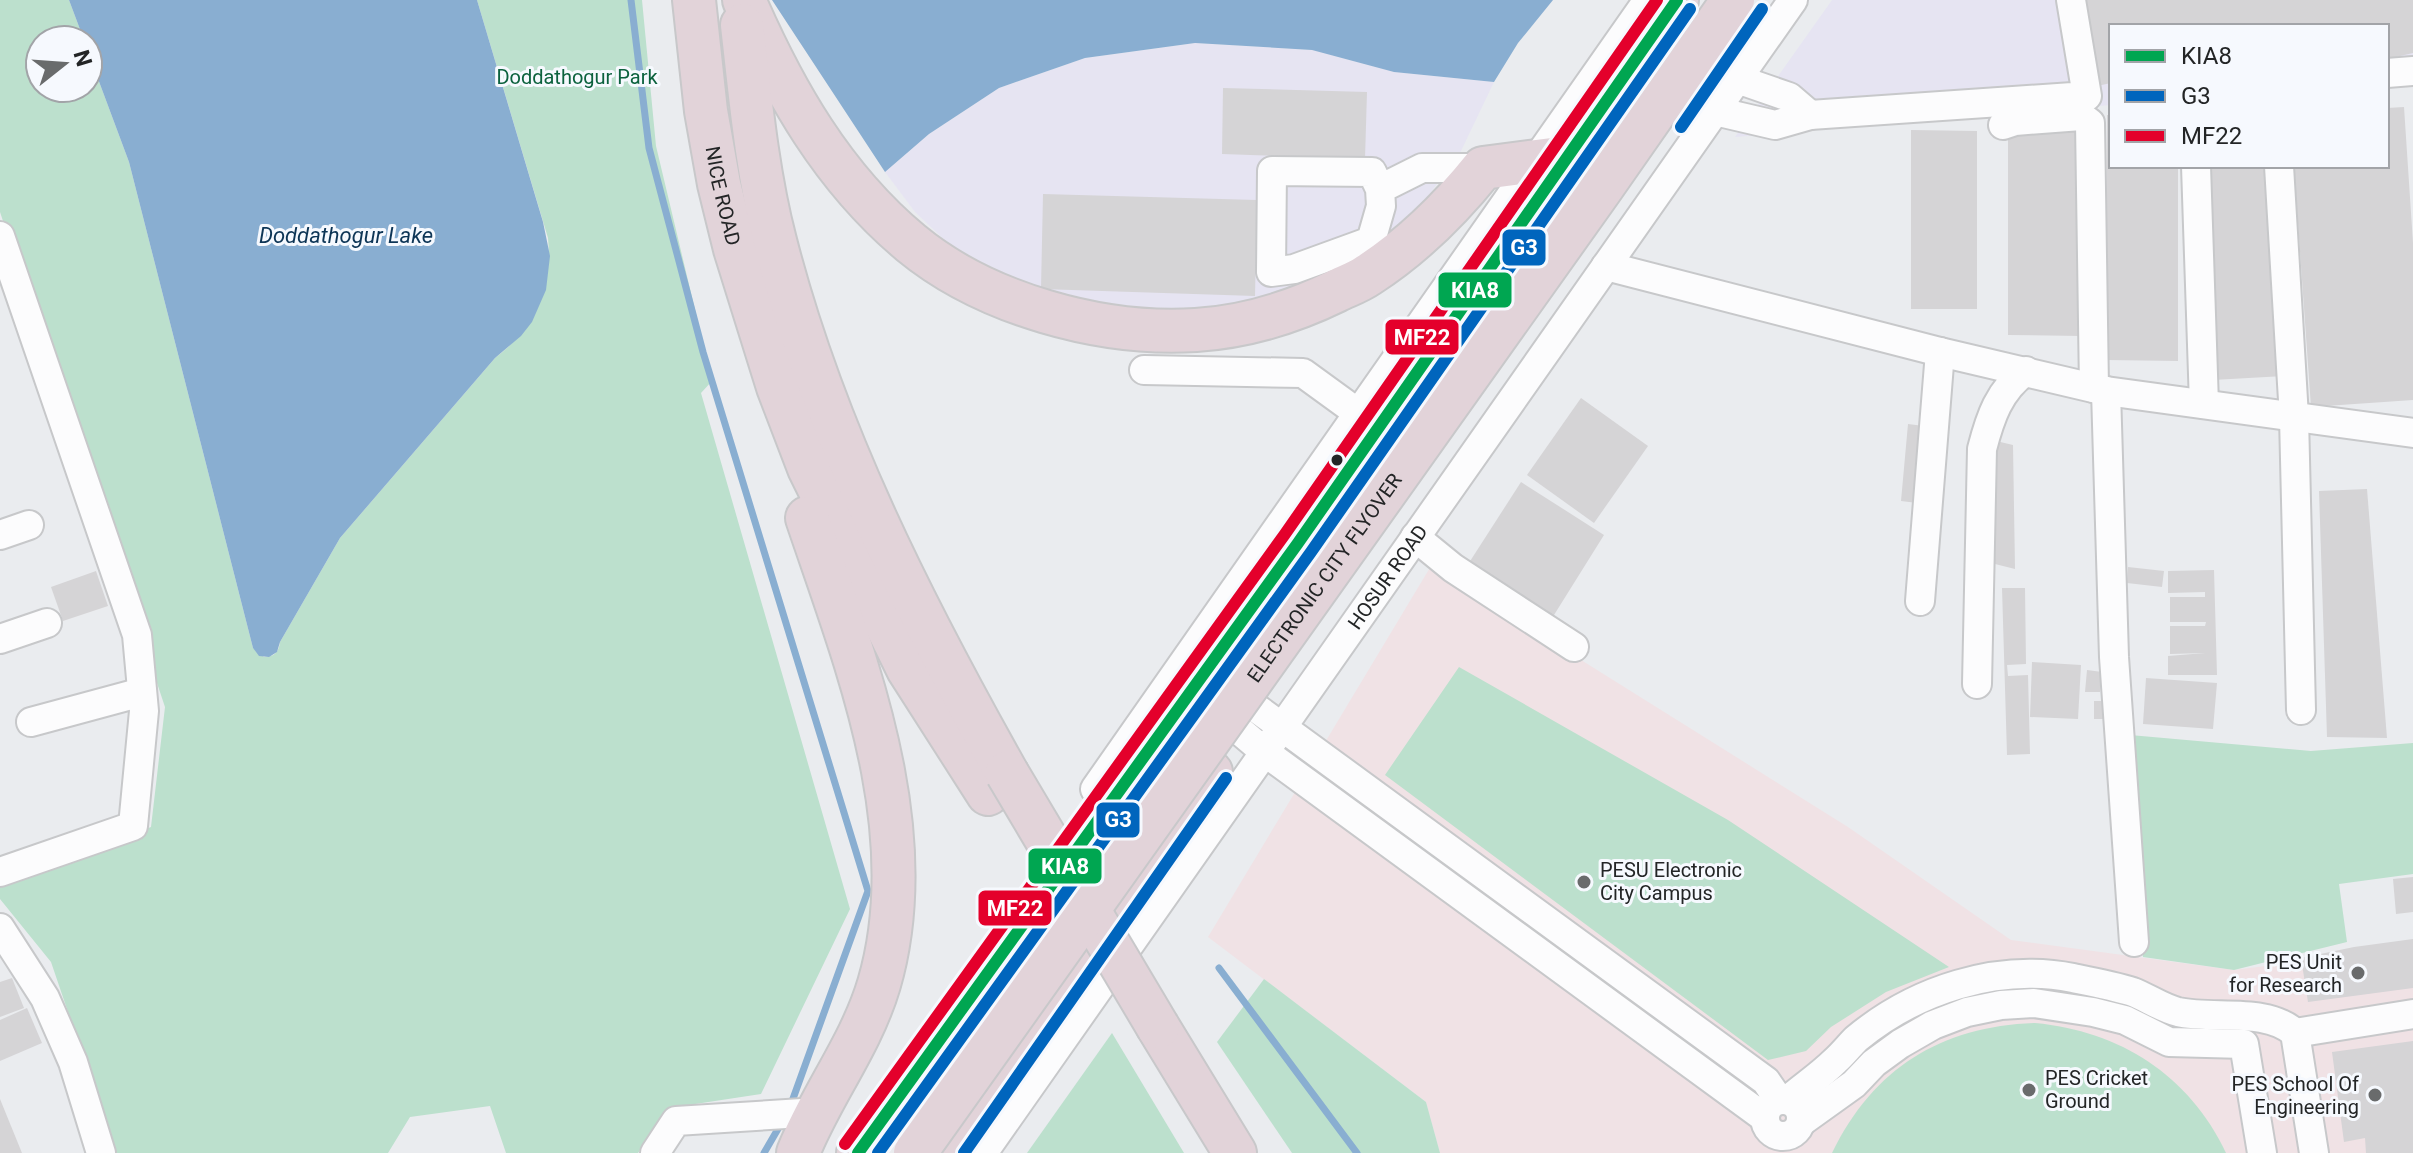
<svg xmlns="http://www.w3.org/2000/svg" width="2413" height="1153" viewBox="0 0 2413 1153" font-family="Roboto,sans-serif">
<style>
.commercial{fill:#e6e4f2}
.education{fill:#f0e2e5}
.green{fill:#bce0cd}
.water{fill:#89aed1}
.lines{fill:none;stroke-linecap:round;stroke-linejoin:round}
.stream{stroke:#89aed1;stroke-width:7}
.building{fill:#d5d4d6}
.minor-casing{stroke:#c7c8ca;stroke-width:32}
.highway-casing{stroke:#c8c8ca;stroke-width:46}
.minor{stroke:#fcfcfd;stroke-width:28}
.highway{stroke:#e2d3d9;stroke-width:42}
.highway-bridge-casing{stroke:#c8c8ca;stroke-width:46;stroke-linecap:butt}
.highway-bridge{stroke:#e2d3d9;stroke-width:42}
.bus-1-casing{stroke:#f6f9fe;stroke-width:18}
.bus-2-casing{stroke:#f6f9fe;stroke-width:18}
.bus-3-casing{stroke:#f6f9fe;stroke-width:18}
.bus-1{stroke:#00a651;stroke-width:12}
.bus-2{stroke:#0065bd;stroke-width:12}
.bus-3{stroke:#e4002b;stroke-width:12}
.bus-dot{fill:#232526;stroke:#f6f9fe;stroke-width:3}
.poi-dot{fill:#696b6c;stroke:#f6f9fe;stroke-width:3}
.labels{text-anchor:middle;dominant-baseline:central;stroke-width:6;stroke-linejoin:round;paint-order:stroke}
.park-label{font-size:20px;fill:#0c623e;stroke:#f6f9fe}
.street-label{font-size:20px;fill:#232526;stroke:#f6f9fe}
.poi-label{font-size:20px;fill:#232526;stroke:#f6f9fe;text-anchor:start}
.water-label{font-size:22px;font-style:italic;fill:#0d3556;stroke:#f6f9fe}
.line-badge{stroke:#f6f9fe;stroke-width:3}
.badge-label{font-size:22px;text-anchor:middle;font-weight:bold;fill:#fff}
</style>
<rect width="100%" height="100%" fill="#eaecef"/>
<g class="commercial">
<polygon points="1832,0 2413,0 2413,80 2387,82 2387,26 2111,26 2111,105 1735,137"/>
<polygon points="1195,43 1312,50 1394,72 1494,82 1461,151 1415,214 1324,286 1156,320 1018,286 952,247 915,212 885,172 929,134 999,88 1085,58"/>
</g>
<polygon class="education" points="1431,566 1848,827 2011,940 2234,970 2413,947 2413,1153 1440,1153 1426,1102 1208,937"/>
<g class="green">
<path d="M 0,0 L 69,0 L 84,40 L 40,40 L 40,88 L 88,88 L 88,52 L 129,162 L 253,648 L 264,657 C 274,657 279,652 280,642 L 340,538 L 495,358 C 534,329 553,287 548,238 L 477,0 L 642,0 L 656,146 L 712,381 L 701,393 L 850,909 L 761,1094 L 669,1108 L 638,1153 L 506,1153 L 490,1106 L 410,1117 L 388,1153 L 116,1153 L 51,962 L 0,899 L 0,884 L 151,827 L 165,707 L 0,212 Z"/>
<polygon points="1459,667 1728,820 1949,967 1886,992 1831,1027 1806,1051 1768,1060 1385,775"/>
<polygon points="2130,735 2311,751 2413,743 2413,874 2339,884 2347,942 2234,970 2143,957"/>
<polygon points="1264,979 1426,1102 1440,1153 1292,1153 1217,1042"/>
<path d="M 2035,1023 C 2120,1031 2189,1075 2226,1153 L 1832,1153 C 1873,1068 1942,1026 2035,1023 Z"/>
<polygon points="1112,1033 1184,1153 1027,1153"/>
</g>
<g class="water">
<polygon points="69,0 477,0 543,222 550,256 546,290 532,322 521,336 495,358 340,538 280,642 277,652 269,657 259,656 253,648 129,162 88,52 88,40 84,40"/>
<polygon points="772,0 1553,0 1518,43 1494,82 1394,72 1312,50 1195,43 1085,58 999,88 929,134 885,172"/>
</g>
<g class="lines">
<g class="stream">
<polyline points="631,0 649,148 703,352 868,891 790,1107"/>
<polyline points="1219,968 1357,1153"/>
<polyline points="764,1153 782,1122"/>
</g>
</g>
<g class="building">
<polygon points="2078,0 2413,0 2413,53 2387,59 2387,26 2111,26 2111,83 2097,86"/>
<polygon points="1223,88 1367,92 1365,159 1222,154"/>
<polygon points="2404,107 2413,243 2413,400 2311,407 2294,166 2387,166 2387,108"/>
<polygon points="2107,115 2111,115 2111,166 2178,166 2178,361 2106,360"/>
<polygon points="2008,125 2081,125 2081,336 2008,335"/>
<polygon points="1911,130 1977,131 1977,309 1911,309"/>
<polygon points="2200,166 2271,166 2284,376 2213,380"/>
<polygon points="1043,194 1257,200 1255,296 1041,289"/>
<polygon points="1581,398 1648,446 1594,523 1527,475"/>
<polygon points="1908,424 1932,427 1925,504 1901,501"/>
<polygon points="1992,440 2013,445 2015,569 1991,563"/>
<polygon points="1521,482 1604,535 1549,623 1465,569"/>
<polygon points="2367,489 2387,738 2327,737 2319,491"/>
<polygon points="2128,567 2164,571 2162,587 2127,583"/>
<polygon points="2214,570 2217,675 2168,675 2168,656 2205,653 2170,654 2170,626 2205,626 2206,622 2170,622 2170,597 2205,597 2205,592 2168,593 2168,571"/>
<polygon points="96,571 108,606 63,621 51,587"/>
<polygon points="2002,588 2025,588 2026,664 2007,665 2008,676 2028,675 2030,754 2007,755"/>
<polygon points="2032,662 2081,665 2078,719 2030,717"/>
<polygon points="2087,670 2102,672 2100,692 2085,692"/>
<polygon points="2146,678 2217,683 2213,729 2143,724"/>
<rect x="2094" y="701" width="13" height="18"/>
<polygon points="2413,877 2413,912 2396,914 2393,879"/>
<polygon points="2413,939 2413,988 2308,1002 2301,958 2354,947"/>
<polygon points="12,978 24,1008 0,1017 0,982"/>
<polygon points="27,1008 42,1043 0,1061 0,1020"/>
<polygon points="2413,1041 2413,1153 2366,1153 2365,1138 2344,1142 2332,1052"/>
<polygon points="0,1099 22,1153 0,1153"/>
</g>
<g class="lines">
<g class="minor-casing">
<g id="minor">
<polyline points="2387,73 2413,71"/>
<polyline points="1737,79 1789,97 1810,115"/>
<polyline points="1715,111 1775,125 1810,115 2087,96 2071,0"/>
<polyline points="2003,125 2015,121 2081,116 2090,123 2094,388"/>
<polyline points="2196,166 2204,404"/>
<polyline points="2279,166 2294,417 2301,710"/>
<polyline points="1380,189 1381,206 1371,241 1294,269 1271,272 1272,171 1372,172 1380,189 1422,168 1483,168"/>
<polyline points="0,236 137,635 144,711 133,826 0,872"/>
<polyline points="1606,266 1940,352 2106,391 2413,433"/>
<polyline points="1144,370 1303,373 1358,413"/>
<polyline points="2106,391 2114,657 2134,942"/>
<polyline points="0,535 29,525"/>
<polyline points="1415,537 1453,568 1574,647"/>
<polyline points="1920,601 1940,352"/>
<polyline points="0,639 47,623"/>
<path d="M 1977,684 L 1982,449 C 1990,418 1999,390 2026,371"/>
<polyline points="1256,708 1766,1081 1779,1100"/>
<polyline points="31,722 142,692"/>
<polyline points="1240,731 1266,753 1765,1118"/>
<polyline points="1095,789 1648,0"/>
<polyline points="0,928 45,998 73,1062 101,1153"/>
<polyline points="2295,1033 2413,1014"/>
<circle cx="1783" cy="1118" r="18"/>
<path d="M 1788,1100 C 1803,1087 1821,1075 1835,1061 C 1843,1054 1849,1046 1856,1039 C 1915,990 1997,963 2073,978 C 2093,982 2114,986 2133,992 C 2148,998 2162,1008 2178,1012 C 2214,1020 2267,1007 2295,1033 L 2314,1153"/>
<polyline points="1801,1122 1854,1084 1874,1063 1900,1044 1933,1025 1967,1012 2001,1005 2034,1003 2093,1012 2125,1020 2169,1042 2244,1044 2262,1153"/>
<polyline points="655,1153 676,1121 818,1112"/>
<path id="s1" d="M 983,1153 L 1793,0"/>
</g>
</g>
<g class="highway-casing">
<g id="highway">
<path id="s2" d="M 694,0 L 706,111 L 719,184 L 735,249 L 778,387 L 809,468 L 908,669 L 988,794"/>
<path d="M 744,0 C 784,92 833,178 911,243 C 985,304 1101,336 1196,330 C 1244,327 1293,312 1336,291 C 1346,286 1358,282 1368,275 C 1413,246 1450,209 1483,168 L 1568,157"/>
<path d="M 742,25 C 750,95 757,173 775,241 C 823,429 912,604 1007,773"/>
<polyline points="1158,1027 1235,1153"/>
<path d="M 798,1153 C 821,1095 861,1045 879,984 C 924,830 856,663 807,518"/>
<polyline points="858,1153 1298,543 1677,0"/>
<polyline points="944,1153 1211,772"/>
</g>
</g>
<use href="#minor" class="minor"/>
<use href="#highway" class="highway"/>
<g class="highway-bridge-casing">
<g id="highway-bridge">
<polyline points="1007,773 1158,1027"/>
<path id="s3" d="M 915,1153 L 1601,189 L 1733,0"/>
</g>
</g>
<use href="#highway-bridge" class="highway-bridge"/>
<g class="bus-1-casing">
<polyline id="bus-1" points="858,1153 1298,543 1677,0"/>
</g>
<g class="bus-2-casing">
<g id="bus-2">
<polyline points="1681,127 1762,9"/>
<polyline points="878,1153 1311,552 1690,9"/>
<polyline points="964,1153 1226,778"/>
</g>
</g>
<g class="bus-3-casing">
<polyline id="bus-3" points="845,1144 1285,534 1657,0"/>
</g>
<use href="#bus-1" class="bus-1"/>
<use href="#bus-2" class="bus-2"/>
<use href="#bus-3" class="bus-3"/>
</g>
<circle class="bus-dot" cx="1337" cy="460" r="7"/>
<g class="poi-dot">
<circle cx="1584" cy="882" r="8"/>
<circle cx="2358" cy="973" r="8"/>
<circle cx="2029" cy="1090" r="8"/>
<circle cx="2375" cy="1095" r="8"/>
</g>
<g class="labels">
<g class="park-label">
<text x="577" y="77">Doddathogur Park</text>
</g>
<g class="street-label">
<text stroke="none"><textPath href="#s2" startOffset="198">NICE ROAD</textPath></text>
<text stroke="none"><textPath href="#s1" startOffset="704">HOSUR ROAD</textPath></text>
<text stroke="none"><textPath href="#s3" startOffset="706">ELECTRONIC CITY FLYOVER</textPath></text>
</g>
<g class="poi-label">
<text x="1600" y="870">PESU Electronic<tspan x="1600" dy="23">City Campus</tspan></text>
<text x="2342" y="962" text-anchor="end">PES Unit<tspan x="2342" dy="23">for Research</tspan></text>
<text x="2045" y="1078">PES Cricket<tspan x="2045" dy="23">Ground</tspan></text>
<text x="2359" y="1084" text-anchor="end">PES School Of<tspan x="2359" dy="23">Engineering</tspan></text>
</g>
<g class="water-label">
<text x="346" y="235">Doddathogur Lake</text>
</g>
</g>
<g class="line-badge">
<rect x="1501" y="228" width="46" height="39" rx="8" fill="#0065bd"/>
<rect x="1437" y="271" width="76" height="38" rx="8" fill="#00a651"/>
<rect x="1384" y="318" width="76" height="38" rx="8" fill="#e4002b"/>
<rect x="1095" y="801" width="46" height="38" rx="8" fill="#0065bd"/>
<rect x="1027" y="847" width="76" height="38" rx="8" fill="#00a651"/>
<rect x="977" y="889" width="76" height="38" rx="8" fill="#e4002b"/>
</g>
<g class="badge-label">
<text x="1524" y="255">G3</text>
<text x="1475" y="298">KIA8</text>
<text x="1422" y="345">MF22</text>
<text x="1118" y="827">G3</text>
<text x="1065" y="874">KIA8</text>
<text x="1015" y="916">MF22</text>
</g>
<rect x="2109" y="24" width="280" height="144" fill="#f6f9fe" stroke="#a2a4a8" stroke-width="2"/>
<rect x="2125" y="50" width="40" height="12" fill="#00a651" stroke="#a2a4a8" stroke-width="2"/>
<text x="2181" y="64" font-size="24" fill="#232526">KIA8</text>
<rect x="2125" y="90" width="40" height="12" fill="#0065bd" stroke="#a2a4a8" stroke-width="2"/>
<text x="2181" y="104" font-size="24" fill="#232526">G3</text>
<rect x="2125" y="130" width="40" height="12" fill="#e4002b" stroke="#a2a4a8" stroke-width="2"/>
<text x="2181" y="144" font-size="24" fill="#232526">MF22</text>
<g transform="translate(64 64) rotate(73)"><circle r="38" fill="#f6f9fe" stroke="#a2a4a8" stroke-width="2"/>
<path d="M0-6L14 30L0 20L-14 30Z" fill="#696b6c"/>
<text y="-12" font-size="22" font-weight="bold" text-anchor="middle" fill="#232526">N</text>
</g>
</svg>
